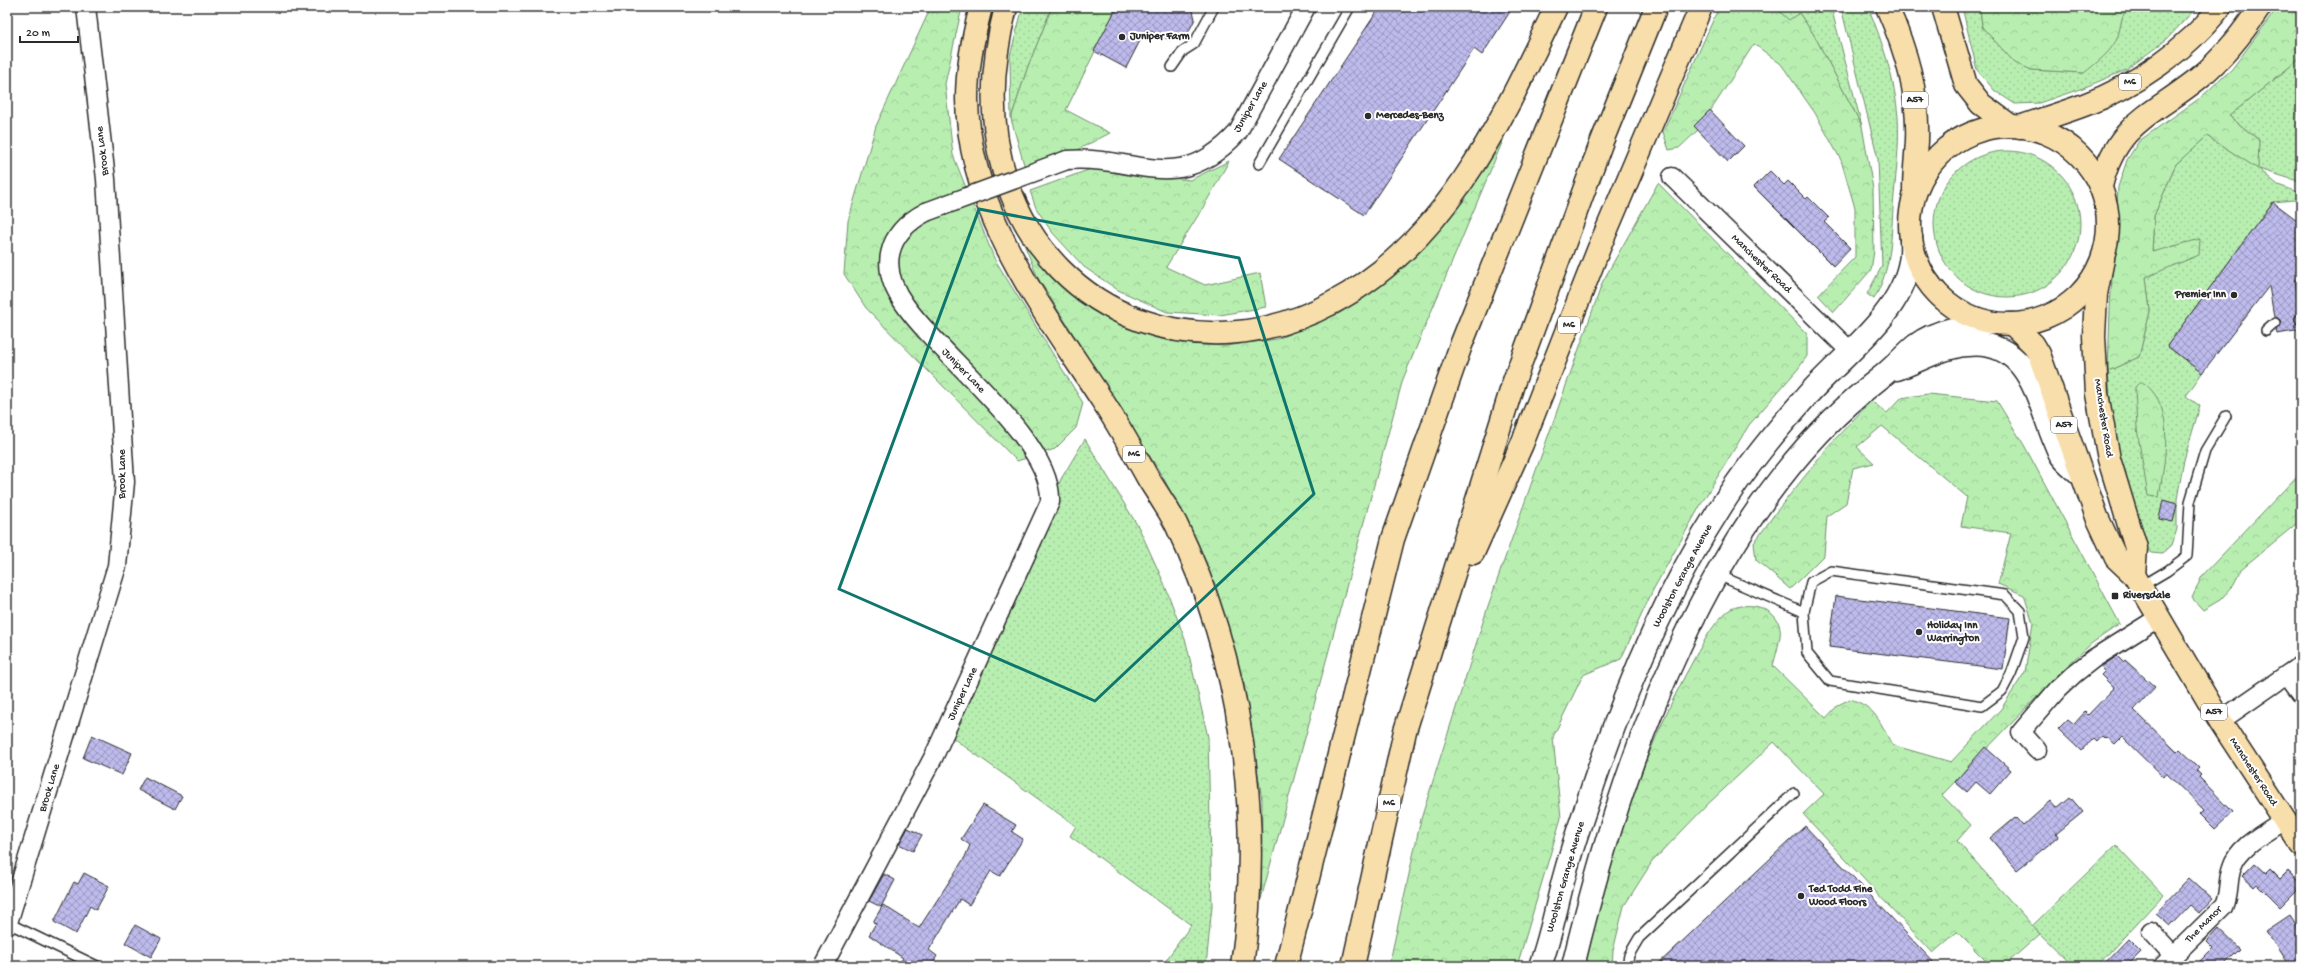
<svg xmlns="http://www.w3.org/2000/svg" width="2308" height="973" viewBox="0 0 2308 973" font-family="'Gochi Hand',sans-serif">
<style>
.grass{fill:url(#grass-dots);stroke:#728d6e}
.forest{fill:url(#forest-crowns);stroke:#728d6e}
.building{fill:url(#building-cross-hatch);stroke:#2b2b2b}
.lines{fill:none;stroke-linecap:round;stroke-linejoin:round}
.service-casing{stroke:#2b2b2b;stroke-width:12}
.minor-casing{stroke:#2b2b2b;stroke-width:21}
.secondary-casing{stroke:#2b2b2b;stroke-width:25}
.primary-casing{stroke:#2b2b2b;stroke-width:25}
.trunk-casing{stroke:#2b2b2b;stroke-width:25}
.motorway-casing{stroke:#2b2b2b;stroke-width:25}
.service{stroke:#fff;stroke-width:9}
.minor{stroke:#fff;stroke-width:18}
.secondary{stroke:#fff;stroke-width:22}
.primary{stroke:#f8deab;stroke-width:22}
.trunk{stroke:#f8deab;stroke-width:22}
.motorway{stroke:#f8deab;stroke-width:22}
.minor-bridge-casing{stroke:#2b2b2b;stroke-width:21;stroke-linecap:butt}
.minor-bridge{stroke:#fff;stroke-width:18}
.marked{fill:none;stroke:#0f766e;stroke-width:3;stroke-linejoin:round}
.poi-dot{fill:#2b2b2b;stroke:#fff;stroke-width:1.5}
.labels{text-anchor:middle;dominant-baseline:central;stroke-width:4;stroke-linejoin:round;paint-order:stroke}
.shield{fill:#fff;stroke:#6b6b6b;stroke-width:1}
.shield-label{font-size:10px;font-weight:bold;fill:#2b2b2b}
.poi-label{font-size:11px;font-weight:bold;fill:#2b2b2b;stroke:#fff;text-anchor:start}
.street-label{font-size:11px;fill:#2b2b2b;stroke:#fff}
</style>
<defs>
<pattern id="grass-dots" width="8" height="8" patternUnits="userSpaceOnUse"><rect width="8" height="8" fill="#b8efb1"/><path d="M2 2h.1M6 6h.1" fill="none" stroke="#9ecd98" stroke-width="1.8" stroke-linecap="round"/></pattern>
<pattern id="forest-crowns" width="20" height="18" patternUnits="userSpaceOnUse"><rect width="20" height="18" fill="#b8efb1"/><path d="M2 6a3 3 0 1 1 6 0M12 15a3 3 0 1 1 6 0" fill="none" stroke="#9ecd98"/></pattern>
<pattern id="building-cross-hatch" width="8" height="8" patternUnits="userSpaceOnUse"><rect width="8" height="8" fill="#bdbaec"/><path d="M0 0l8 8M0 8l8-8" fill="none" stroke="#9a97bf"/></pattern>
</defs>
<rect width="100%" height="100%" fill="#fff"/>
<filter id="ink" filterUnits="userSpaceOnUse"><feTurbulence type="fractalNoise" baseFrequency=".025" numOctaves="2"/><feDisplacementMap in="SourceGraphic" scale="8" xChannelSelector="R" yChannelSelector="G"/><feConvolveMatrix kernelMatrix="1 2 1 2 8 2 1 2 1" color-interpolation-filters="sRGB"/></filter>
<g filter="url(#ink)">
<g class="grass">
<polygon points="1023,7 1052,7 1027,69 1011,119 1010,56"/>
<polygon points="1774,7 1831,7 1862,126 1814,35 1799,13 1789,21"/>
<path d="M 1841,7 L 1868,7 L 1869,9 C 1883,44 1895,80 1898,117 C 1900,147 1895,179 1893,208 C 1891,242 1891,269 1874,299 L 1867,294 L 1882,266 L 1878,159 Z"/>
<polygon points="1962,7 1980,7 1982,27 2016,63 2032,70 2084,73 2117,38 2124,11 2128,7 2197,7 2167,39 2126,70 2083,88 2039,103 2015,104 1995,91 1977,70"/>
<polygon points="2301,54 2301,182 2259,169 2278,185 2301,193 2301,205 2294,200 2273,202 2167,346 2202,373 2186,396 2200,406 2184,460 2177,499 2177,529 2172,545 2162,554 2151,553 2145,548 2123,482 2112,424 2108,371 2139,357 2150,311 2146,277 2199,240 2152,253 2154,216 2176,164 2207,136 2257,168 2259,140 2229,116 2298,60"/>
<circle cx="2007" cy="224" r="73"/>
<polygon points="1085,439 1139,528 1164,583 1186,642 1208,737 1212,906 1206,966 1162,966 1191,925 1070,836 1076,826 950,736 1061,479"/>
<polygon points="2116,845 2163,895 2097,966 2073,966 2032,926"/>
</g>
<g class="forest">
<polygon points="931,7 962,7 945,84 953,155 994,258 1083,403 1076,428 1055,449 1017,461 866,308 844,274 848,221 876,126"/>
<polygon points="1052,7 1117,7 1066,110 1110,133 1077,150 1025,168 1011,119 1027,69"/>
<polygon points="1719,7 1774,7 1789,20 1799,13 1814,35 1862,126 1873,189 1874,251 1871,270 1834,312 1818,295 1855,257 1855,208 1841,160 1815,113 1781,64 1754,44 1698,130 1679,148 1669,150 1663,132"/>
<path d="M 1980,7 L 2128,7 C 2121,15 2121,26 2118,36 C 2113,51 2095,64 2084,73 L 2032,70 L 2015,63 L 1982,27 Z"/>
<polygon points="2278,7 2301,7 2301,54 2298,60 2229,116 2259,140 2258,169 2207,136 2176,164 2154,216 2152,252 2200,239 2199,255 2146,277 2150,311 2139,357 2108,371 2110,308 2118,187 2127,160 2139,141 2200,98 2232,69"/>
<polygon points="1504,138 1403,379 1261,899 1262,800 1244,684 1215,584 1164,479 1038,278 1015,222 1054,276 1083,304 1130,329 1181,343 1225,346 1277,339 1340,313 1391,277"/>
<polygon points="1229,161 1204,206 1166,267 1205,285 1260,273 1266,307 1220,315 1167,312 1118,290 1084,267 1051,231 1036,208 1030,191 1091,169 1190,180"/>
<polygon points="1658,183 1807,334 1807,356 1798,369 1749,425 1704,499 1653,590 1621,659 1583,675 1553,737 1561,818 1517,966 1389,966 1421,819 1488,606 1603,281"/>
<path d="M 2139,383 L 2144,383 C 2177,408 2164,462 2159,497 L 2148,496 L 2137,429 L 2135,387 Z"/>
<path d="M 1928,394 L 1997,401 L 2024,445 L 2120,624 L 2092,643 L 2068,665 L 1942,795 L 1971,825 L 1957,841 L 2040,934 L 2004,966 L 1991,966 L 1957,932 L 1933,953 L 1803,814 L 1824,794 L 1774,742 L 1708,804 L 1652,862 L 1624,906 L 1613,951 L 1612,966 L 1584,966 C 1609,855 1647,737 1706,638 C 1711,629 1722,614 1731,609 C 1749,601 1776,607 1780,628 C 1782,636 1775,657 1773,666 L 1826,718 L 1838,705 L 1850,699 C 1876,707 1880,722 1892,745 L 1951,762 L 2001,709 L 2025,672 L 2033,623 L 2024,595 L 1998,584 L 2011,533 L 1961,526 L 1967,497 L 1882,426 L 1857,447 L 1874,463 L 1853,468 L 1846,503 L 1827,516 L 1824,555 L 1790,589 L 1756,560 L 1754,543 L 1776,512 L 1835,439 L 1871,401 L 1887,413 L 1901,398 Z"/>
<polygon points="2301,472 2301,520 2241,569 2234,585 2220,600 2203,610 2192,598 2202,576"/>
</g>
<g class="building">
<polygon points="1117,7 1192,7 1195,19 1188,33 1170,40 1146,29 1126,68 1094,51"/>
<polygon points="1380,7 1513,7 1482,55 1474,49 1364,215 1279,159"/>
<polygon points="1710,110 1744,146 1728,162 1694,126"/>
<polygon points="1770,171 1784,185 1788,181 1806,199 1808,197 1829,218 1824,222 1850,248 1833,266 1754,187"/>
<polygon points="2273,202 2301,223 2301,284 2295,280 2300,313 2294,319 2297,324 2301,325 2301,330 2277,334 2276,330 2281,322 2279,319 2274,317 2269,286 2202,373 2167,346"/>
<polygon points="2163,500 2177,504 2173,522 2159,519"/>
<polygon points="1836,596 2010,618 2003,669 1829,647"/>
<polygon points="2117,656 2123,662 2125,660 2155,687 2134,710 2177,752 2180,749 2199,767 2196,770 2201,775 2199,777 2233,812 2215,829 2200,814 2204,810 2166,773 2163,777 2122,737 2115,744 2107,737 2105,739 2102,736 2097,742 2093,738 2081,751 2058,729 2068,719 2074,724 2085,712 2088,715 2114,688 2101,675 2105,671 2101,667"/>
<polygon points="92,735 132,753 122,775 83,758"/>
<polygon points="1985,747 2011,770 1990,794 1976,782 1967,792 1955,782"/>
<polygon points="145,777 182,796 175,809 138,790"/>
<polygon points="2070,797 2083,812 2056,834 2058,837 2017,870 1990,838 2015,817 2023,826 2051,801 2057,808"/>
<polygon points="983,805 1016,825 1012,832 1023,839 1000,876 991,871 969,905 960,899 929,950 937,956 931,966 898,966 903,958 869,935 876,923 873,922 883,905 919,928 965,857 970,845 961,839"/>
<polygon points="1805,826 1937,966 1656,966"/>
<polygon points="908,828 922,835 913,851 899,844"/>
<polygon points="2255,863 2266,873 2270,869 2280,879 2288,871 2301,884 2301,886 2280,907 2257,884 2254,887 2242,876"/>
<polygon points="84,873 109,886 96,910 90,906 76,934 54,922 74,882 78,884"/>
<polygon points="884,874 895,880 881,907 869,901"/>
<polygon points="2189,878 2212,899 2199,913 2190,905 2170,926 2155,913"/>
<polygon points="2290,915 2301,932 2301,966 2289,966 2266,931"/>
<polygon points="135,925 161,939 151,957 125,943"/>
<polygon points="2218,928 2240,949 2223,966 2195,966 2213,948 2206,941"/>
<polygon points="2128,939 2141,952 2127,966 2102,966"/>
</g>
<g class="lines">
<g class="service-casing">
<g id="service">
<polyline points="1172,67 1183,51 1194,44 1214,7"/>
<polyline points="1259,164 1350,7"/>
<polyline points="2300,319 2301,319"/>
<polyline points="2266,331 2275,323"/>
<polygon points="1831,571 2005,595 2020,611 2024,637 2011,674 2002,691 1982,706 1830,681 1807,653 1804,612 1811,582"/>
<polyline points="1718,575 1804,612"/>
<polyline points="2140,587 2167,571 2187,556 2190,502 2205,451 2226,416"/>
<polyline points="8,923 97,966"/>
<polyline points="1627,966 1629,955 1639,938 1794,793"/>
</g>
</g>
<g class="minor-casing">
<g id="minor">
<path d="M 1067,160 C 1139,155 1178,198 1238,132 L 1306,7"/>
<polyline points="1672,177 1850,351"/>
<polyline points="2287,675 2301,694"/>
<polyline points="2220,721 2301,665"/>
<polyline points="2037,750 2021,732 2058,689 2074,674 2093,659 2158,618"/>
<polyline points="7,926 117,566 125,482 106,179 86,7"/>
<polyline points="2151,931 2174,956"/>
<path d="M 823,966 L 934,756 L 1050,502 C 1054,441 940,356 905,305 C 878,268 886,233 926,212"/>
<path d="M 2163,966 L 2224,906 C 2230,893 2227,881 2232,867 C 2238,846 2267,832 2284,820"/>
</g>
</g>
<g class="secondary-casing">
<g id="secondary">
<path d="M 1897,369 C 1919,361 1943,347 1966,345 C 2034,337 2038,410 2060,454 C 2065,462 2075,469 2082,476"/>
<path d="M 1540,966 C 1550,939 1556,909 1563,881 C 1569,858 1576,836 1584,813 C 1618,707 1661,599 1722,505 C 1746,467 1775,432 1804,399 C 1839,358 1900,317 1910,262 C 1912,254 1911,245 1911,237"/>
<path d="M 1573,966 C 1622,762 1708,510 1880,378 C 1893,368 1904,355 1916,345 C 1939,328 1966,326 1993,323"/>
</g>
</g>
<g class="primary-casing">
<g id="primary">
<polyline points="2103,259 2096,294 2094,336 2097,394 2109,459 2136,548 2134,575"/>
<polyline points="2012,324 2033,344 2039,354 2097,517 2116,558 2134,575 2220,721 2301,845"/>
</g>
</g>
<g class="trunk-casing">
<g id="trunk">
<path d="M 1887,7 C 1906,50 1919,93 1917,141 C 1916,157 1914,174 1914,190"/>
<polyline points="1943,7 1966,85 1981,104 2011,126"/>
<circle cx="2009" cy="225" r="99"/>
</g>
</g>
<g class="motorway-casing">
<g id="motorway">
<path d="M 981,7 C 973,37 967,67 967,99 C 968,213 1042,308 1102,400 C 1119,426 1134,453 1149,480 C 1158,494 1168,509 1176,524 C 1242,661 1263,816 1242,966"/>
<path d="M 1006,7 C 991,64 988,125 1007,182 C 1055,321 1205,371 1332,303 C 1447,243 1503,118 1556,7"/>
<path d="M 2020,127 C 2042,119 2063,113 2084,105 C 2134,87 2188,49 2220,7"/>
<path d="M 2101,186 C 2117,121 2154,115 2200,77 C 2224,57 2243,33 2260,7"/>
<polyline points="1473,553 1522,444 1599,248 1701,7"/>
<polyline points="1286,966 1393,539 1461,345 1596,7"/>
<polyline points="1353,966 1405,731 1514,381 1602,141 1656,7"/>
</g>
</g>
<use href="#service" class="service"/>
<use href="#minor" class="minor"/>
<use href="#secondary" class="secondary"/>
<use href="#primary" class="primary"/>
<use href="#trunk" class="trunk"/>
<use href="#motorway" class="motorway"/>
<g class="minor-bridge-casing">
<polyline id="minor-bridge" points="926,212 1067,160"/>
</g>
<use href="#minor-bridge" class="minor-bridge"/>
</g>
</g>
<path class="marked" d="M 979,209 L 1239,258 L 1314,494 L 1095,701 L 839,589 Z"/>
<g class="poi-dot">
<circle cx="1122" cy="37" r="4"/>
<circle cx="1368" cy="116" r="4"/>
<circle cx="2234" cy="295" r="4"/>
<rect x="2111" y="592" width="8" height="8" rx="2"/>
<circle cx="1919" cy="632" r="4"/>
<circle cx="1801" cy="896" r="4"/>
</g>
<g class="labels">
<g class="shield">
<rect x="2119" y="74" width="22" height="16" rx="3"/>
<rect x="1902" y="92" width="26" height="16" rx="3"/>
<rect x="1558" y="317" width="22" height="16" rx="3"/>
<rect x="2051" y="417" width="26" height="16" rx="3"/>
<rect x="1123" y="446" width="22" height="16" rx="3"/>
<rect x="2201" y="704" width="26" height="16" rx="3"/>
<rect x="1378" y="795" width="22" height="16" rx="3"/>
</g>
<g class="shield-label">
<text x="2130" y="82">M6</text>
<text x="1915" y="100">A57</text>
<text x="1569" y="325">M6</text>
<text x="2064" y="425">A57</text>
<text x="1134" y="454">M6</text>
<text x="2214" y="712">A57</text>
<text x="1389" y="803">M6</text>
</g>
<g class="poi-label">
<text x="1130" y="37">Juniper Farm</text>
<text x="1376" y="116">Mercedes-Benz</text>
<text x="2226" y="295" text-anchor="end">Premier Inn</text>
<text x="2123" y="596">Riversdale</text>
<text x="1927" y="626">Holiday Inn<tspan x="1927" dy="13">Warrington</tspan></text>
<text x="1809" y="890">Ted Todd Fine<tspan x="1809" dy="13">Wood Floors</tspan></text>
</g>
<g class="street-label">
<text transform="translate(1251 107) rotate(-60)">Juniper Lane</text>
<text transform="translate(103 151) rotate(-97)">Brook Lane</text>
<text transform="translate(1761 264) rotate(44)">Manchester Road</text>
<text transform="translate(963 371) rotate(46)">Juniper Lane</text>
<text transform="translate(2103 418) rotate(81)">Manchester Road</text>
<text transform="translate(123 474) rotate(-90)">Brook Lane</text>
<text transform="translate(1683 576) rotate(-62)">Woolston Grange Avenue</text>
<text transform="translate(963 694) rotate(-65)">Juniper Lane</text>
<text transform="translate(2253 772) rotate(57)">Manchester Road</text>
<text transform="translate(50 788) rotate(-73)">Brook Lane</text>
<text transform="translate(1566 877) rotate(-74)">Woolston Grange Avenue</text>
<text transform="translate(2204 925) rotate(-45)">The Manor</text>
</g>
</g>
<rect width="2308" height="973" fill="none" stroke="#fff" stroke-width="24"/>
<rect x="12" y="12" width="2284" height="949" fill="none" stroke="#2b2b2b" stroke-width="1.5" filter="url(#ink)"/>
<path d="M20 36v6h58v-6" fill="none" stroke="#2b2b2b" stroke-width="2"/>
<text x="26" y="36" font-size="12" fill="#2b2b2b" stroke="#ffffff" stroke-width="3" paint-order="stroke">20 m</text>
</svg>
